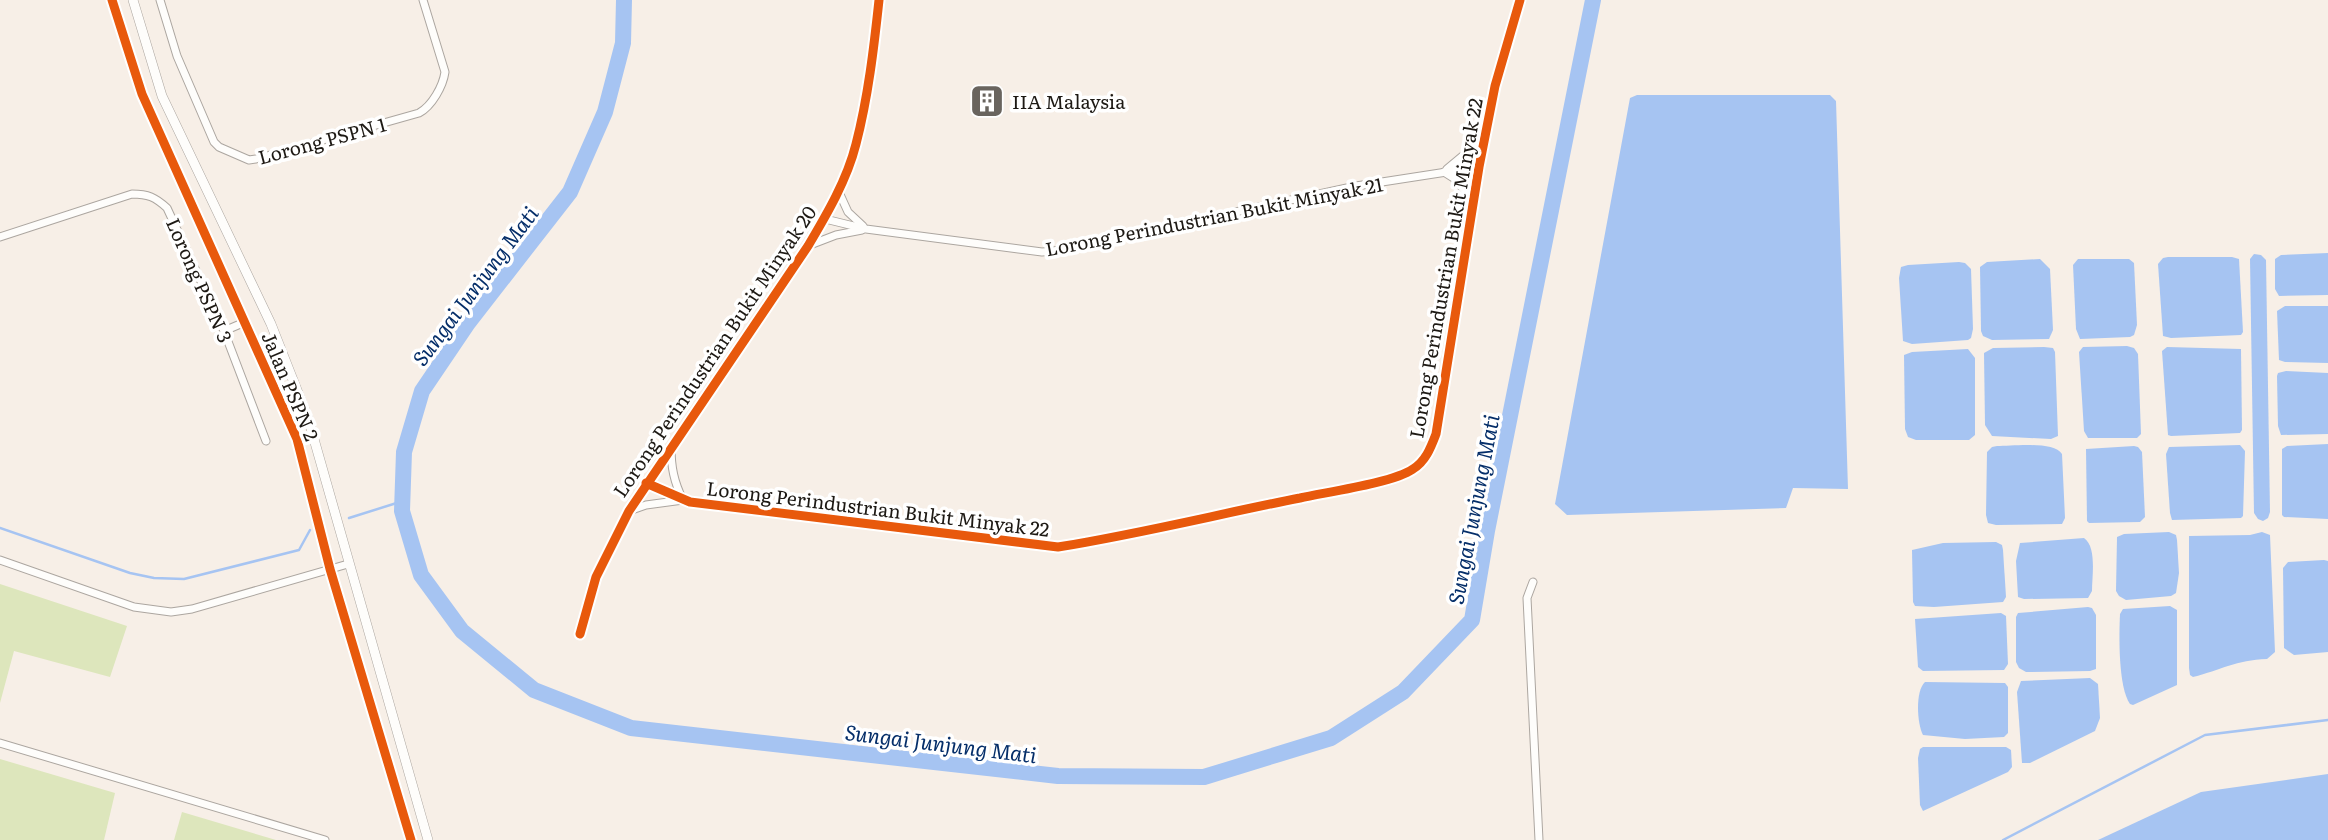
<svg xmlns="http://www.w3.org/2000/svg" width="2328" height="840" viewBox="0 0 2328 840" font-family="Literata,serif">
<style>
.green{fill:#dde6bc}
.water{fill:#a6c4f2}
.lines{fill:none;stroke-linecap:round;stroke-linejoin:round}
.stream{stroke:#a6c4f2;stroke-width:2.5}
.river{stroke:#a6c4f2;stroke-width:16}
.minor-casing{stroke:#aca6a0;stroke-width:9}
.tertiary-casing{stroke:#aca6a0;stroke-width:10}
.minor{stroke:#fefdfb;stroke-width:7}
.tertiary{stroke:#fefdfb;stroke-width:9}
.cycleway-casing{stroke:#fff;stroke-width:13}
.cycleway{stroke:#e8590c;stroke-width:9}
.labels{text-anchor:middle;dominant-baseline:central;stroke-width:7;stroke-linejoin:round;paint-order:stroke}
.poi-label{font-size:19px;fill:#1d1914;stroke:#fff;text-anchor:start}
.street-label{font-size:19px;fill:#1d1914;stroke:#fff}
.water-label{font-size:21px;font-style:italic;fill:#052e69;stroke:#fff}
</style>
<rect width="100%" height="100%" fill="#f7efe7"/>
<g class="green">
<polygon points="0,584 127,626 110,677 14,651 0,703"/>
<polygon points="0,759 115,793 104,840 0,840"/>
<polygon points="182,812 276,840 174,840"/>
</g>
<g class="water">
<polygon points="1637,95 1830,95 1836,101 1848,489 1793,488 1786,508 1567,515 1555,504 1630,98"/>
<polygon points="2328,253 2328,295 2279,296 2275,289 2275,259 2281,255"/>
<polygon points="2254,254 2261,255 2266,260 2270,512 2268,518 2263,521 2258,519 2254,513 2250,259"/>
<polygon points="2168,257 2232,257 2239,259 2243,332 2241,335 2171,338 2163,336 2158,264 2163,258"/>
<polygon points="2040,259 2050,269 2053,330 2049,339 1992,340 1983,336 1981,331 1980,267 1987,262"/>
<polygon points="2078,259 2129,259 2134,263 2137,325 2134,335 2130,337 2080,339 2076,329 2073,265"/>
<polygon points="1959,262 1965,263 1971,269 1973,329 1971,338 1968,340 1912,344 1903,341 1899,278 1901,267 1908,265"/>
<polygon points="2285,306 2328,306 2328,363 2285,362 2279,360 2277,311"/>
<polygon points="2127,346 2134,348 2138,354 2141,434 2137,438 2088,438 2084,431 2079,352 2083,347"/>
<polygon points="2044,347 2053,348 2055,352 2058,436 2051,439 1992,436 1985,425 1984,353 1993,348"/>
<polygon points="2167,347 2241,349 2242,430 2240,433 2171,436 2168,435 2162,351"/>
<polygon points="1968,349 1975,358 1975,435 1969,440 1916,440 1908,437 1905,429 1904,355 1912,352"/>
<polygon points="2286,371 2328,373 2328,434 2281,435 2278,426 2277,376 2278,373"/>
<polygon points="2328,444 2328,519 2284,517 2282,515 2282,449 2287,446"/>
<polygon points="2240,445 2245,451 2243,516 2241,518 2172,520 2170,513 2166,454 2169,447"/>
<path d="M 1997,446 C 2013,446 2054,441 2062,454 L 2065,518 L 2062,524 L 1996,525 L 1988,523 L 1986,515 L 1987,452 L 1992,447 Z"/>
<polygon points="2134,446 2138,447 2142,452 2145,517 2140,522 2089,523 2087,521 2086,449"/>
<polygon points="2169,532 2176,535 2177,540 2179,573 2176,593 2171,596 2126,600 2119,596 2116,591 2117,537 2124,534"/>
<path d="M 2262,532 L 2270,535 L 2275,652 L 2267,659 C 2236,660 2221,670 2193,677 L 2190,675 L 2189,668 L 2189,536 L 2250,535 Z"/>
<path d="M 2084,538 C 2097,547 2092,576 2092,591 L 2088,598 L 2024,599 L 2018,597 L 2016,561 L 2020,543 Z"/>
<polygon points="1996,542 2002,545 2003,550 2006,597 2003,602 1934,607 1915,606 1913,602 1912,550 1943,543"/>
<polygon points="2324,560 2328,561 2328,652 2294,655 2284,648 2283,568 2288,562"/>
<path d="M 2170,606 L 2177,610 L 2177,685 L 2133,705 L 2130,704 C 2118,687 2119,635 2120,614 L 2123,609 Z"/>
<polygon points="2088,607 2092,608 2096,615 2096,669 2090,671 2026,672 2019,668 2016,662 2016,617 2018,613"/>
<polygon points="2001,613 2006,616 2008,664 2004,670 1923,671 1918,667 1915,619"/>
<polygon points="2090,678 2098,684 2100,718 2095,731 2030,763 2022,763 2017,692 2021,681"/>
<path d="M 1925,682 L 2005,683 L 2008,687 L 2008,733 L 2004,737 L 1965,739 L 1923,735 C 1917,724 1915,691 1925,682 Z"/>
<polygon points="1923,747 2006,747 2011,750 2012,767 2008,772 1923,811 1920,805 1918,758 1920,749"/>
<polygon points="2328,774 2328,840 2098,840 2201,792"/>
</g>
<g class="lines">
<g class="stream">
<polyline points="349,518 403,501"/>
<polyline points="0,528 130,573 154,578 184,579 299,550 310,530"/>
<polyline points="2003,840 2205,735 2328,720"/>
</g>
<polyline class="river" points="624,0 623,43 605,112 570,192 468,323 422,391 404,452 402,511 421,575 462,631 534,690 631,728 1058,776 1204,777 1331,738 1403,692 1472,620 1487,531 1593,0"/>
<g class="minor-casing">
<g id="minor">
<path d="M 160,0 L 177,56 L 214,142 L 219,147 L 249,160 L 256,159 L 419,113 C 432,106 443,86 445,72 L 423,0"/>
<polyline points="1447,169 1483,139"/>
<polyline points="1444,172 1455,179 1473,201"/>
<polyline points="838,190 848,212 863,226"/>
<polyline points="825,219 866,229 1042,252 1054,251 1356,186 1479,167"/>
<path d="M 0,237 L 132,194 C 148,194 155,197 167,208 L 224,331 L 266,441"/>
<polyline points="810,245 836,235 862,230"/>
<polyline points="224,331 245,322"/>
<path d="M 671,447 C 671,467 674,482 683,500"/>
<path d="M 646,483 L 690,502 L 1058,547 C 1139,534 1219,514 1300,498 C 1327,492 1393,483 1413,469 C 1426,461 1431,447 1436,434 L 1479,167 L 1495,86 L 1520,0"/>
<polyline points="629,511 646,505 683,500"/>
<polyline points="0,560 134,607 171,612 192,609 348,564"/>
<polyline points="1533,582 1527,598 1539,840"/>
<path d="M 580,634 L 596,577 L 629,511 L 808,246 C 827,214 847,180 856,144 C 868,98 874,47 879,0"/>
<polyline points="0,743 325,840"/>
</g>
</g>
<g class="tertiary-casing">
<g id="tertiary">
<polyline points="112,0 142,94 297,439 330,569 411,840"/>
<polyline points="133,0 162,96 271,324 308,418 428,840"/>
</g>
</g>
<use href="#minor" class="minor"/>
<use href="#tertiary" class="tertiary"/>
<g class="cycleway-casing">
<g id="cycleway">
<polyline points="112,0 142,94 297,439 330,569 411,840"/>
<path d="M 646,483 L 690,502 L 1058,547 C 1139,534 1219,514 1300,498 C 1327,492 1393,483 1413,469 C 1426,461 1431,447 1436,434 L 1479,167 L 1495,86 L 1520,0"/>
<path d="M 580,634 L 596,577 L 629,511 L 808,246 C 827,214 847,180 856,144 C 868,98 874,47 879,0"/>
</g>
</g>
<use href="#cycleway" class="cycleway"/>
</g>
<defs>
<g id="building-square" transform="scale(1.75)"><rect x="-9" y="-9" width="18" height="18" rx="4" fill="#69645e" stroke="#fff"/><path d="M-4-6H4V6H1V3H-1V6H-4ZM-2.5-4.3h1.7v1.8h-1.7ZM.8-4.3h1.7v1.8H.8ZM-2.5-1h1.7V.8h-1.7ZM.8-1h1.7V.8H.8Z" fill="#fff"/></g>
</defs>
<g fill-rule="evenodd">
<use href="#building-square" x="987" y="101"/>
</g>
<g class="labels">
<g class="poi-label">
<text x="1012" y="101">IIA Malaysia</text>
</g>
<g class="street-label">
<text transform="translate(322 140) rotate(-15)">Lorong PSPN 1</text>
<text transform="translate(1214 216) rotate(-11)">Lorong Perindustrian Bukit Minyak 21</text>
<text transform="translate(1445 268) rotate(-80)">Lorong Perindustrian Bukit Minyak 22</text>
<text transform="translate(200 280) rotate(66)">Lorong PSPN 3</text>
<text transform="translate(714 351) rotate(-56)">Lorong Perindustrian Bukit Minyak 20</text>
<text transform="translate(291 386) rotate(67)">Jalan PSPN 2</text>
<text transform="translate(878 508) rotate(7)">Lorong Perindustrian Bukit Minyak 22</text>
</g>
<g class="water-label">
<text transform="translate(474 285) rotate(-53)">Sungai Junjung Mati</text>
<text transform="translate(1472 509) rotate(-79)">Sungai Junjung Mati</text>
<text transform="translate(941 742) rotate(7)">Sungai Junjung Mati</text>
</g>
</g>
</svg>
